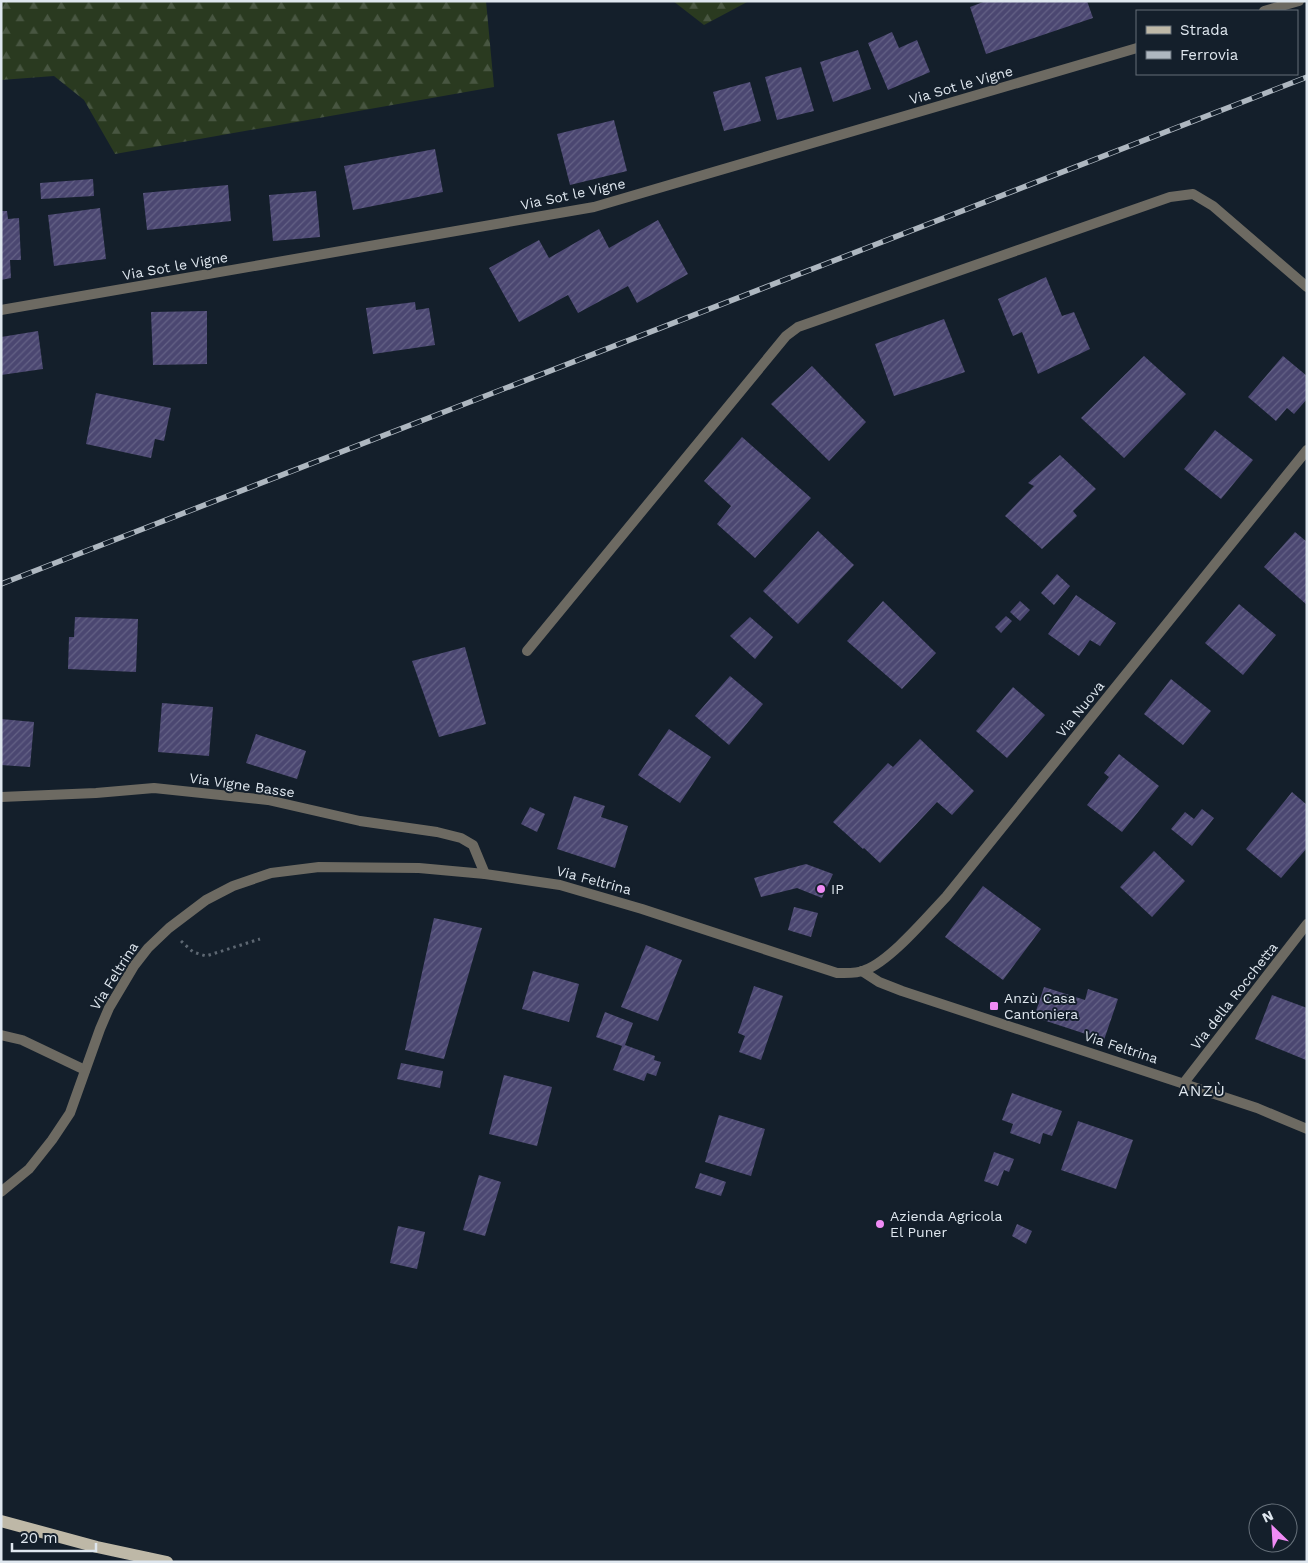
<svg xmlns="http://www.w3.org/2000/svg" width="1308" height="1563" viewBox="0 0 1308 1563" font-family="'Work Sans',sans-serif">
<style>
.forest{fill:url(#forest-firs)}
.building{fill:url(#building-hatch)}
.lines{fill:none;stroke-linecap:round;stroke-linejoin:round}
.path{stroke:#5d6772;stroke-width:3;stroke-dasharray:2.5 4;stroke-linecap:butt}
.minor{stroke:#6d6a62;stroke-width:10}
.tertiary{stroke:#6d6a62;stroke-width:10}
.primary{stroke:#beb8a7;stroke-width:12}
.rail-casing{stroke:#aeb7c0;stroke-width:5.5}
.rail{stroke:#141f2b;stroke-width:4;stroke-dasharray:11;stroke-linecap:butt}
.poi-dot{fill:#f08bf5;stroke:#141f2b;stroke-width:2}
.labels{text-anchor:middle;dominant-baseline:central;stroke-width:4;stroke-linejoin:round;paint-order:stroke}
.street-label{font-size:14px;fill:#dfe7ef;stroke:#141f2b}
.poi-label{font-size:14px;fill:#dfe7ef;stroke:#141f2b;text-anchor:start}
.quarter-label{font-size:16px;letter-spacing:1px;fill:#dfe7ef;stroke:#141f2b}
</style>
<defs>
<pattern id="forest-firs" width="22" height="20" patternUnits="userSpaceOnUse" patternTransform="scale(1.25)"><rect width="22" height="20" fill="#2a3a20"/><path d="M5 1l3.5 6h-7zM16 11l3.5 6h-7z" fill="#485641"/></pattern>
<pattern id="building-hatch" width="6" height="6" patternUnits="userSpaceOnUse" patternTransform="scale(1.25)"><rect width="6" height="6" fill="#4b4771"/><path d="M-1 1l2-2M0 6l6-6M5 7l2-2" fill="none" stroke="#646286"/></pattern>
</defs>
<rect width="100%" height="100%" fill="#141f2b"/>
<g class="forest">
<polygon points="1,1 486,1 494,87 115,154 84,100 54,76 1,80"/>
<polygon points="673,1 749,1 704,25"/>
</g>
<g class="building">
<polygon points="986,1 1087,1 1093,18 986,54 970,7"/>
<polygon points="892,32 899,48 917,40 930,72 888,90 868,43"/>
<polygon points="858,50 871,89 833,102 820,62"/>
<polygon points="801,67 814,111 777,120 765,77"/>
<polygon points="750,82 761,121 724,131 713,92"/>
<polygon points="614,120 627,171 570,185 557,134"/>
<polygon points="435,149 443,192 353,210 344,166"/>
<polygon points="93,179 94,196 41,199 40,183"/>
<polygon points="228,185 231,221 147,230 143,193"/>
<polygon points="316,191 320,237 273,241 269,195"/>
<polygon points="100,208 106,259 54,266 48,215"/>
<polygon points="1,211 7,211 8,219 19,218 21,260 10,260 11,278 1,280"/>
<polygon points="658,220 688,274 637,303 628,286 578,313 568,295 519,322 489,268 539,240 549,258 599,229 609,248"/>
<polygon points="1046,277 1062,316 1074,312 1090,349 1038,374 1022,332 1013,336 998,299"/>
<polygon points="415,302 416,310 429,308 435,345 373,354 366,308"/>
<polygon points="207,311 207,364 153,365 151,312"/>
<polygon points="944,319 965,372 894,396 875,344"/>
<polygon points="38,331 43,369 1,375 1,337"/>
<polygon points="1144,356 1186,394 1124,458 1081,418"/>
<polygon points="1283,356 1307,376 1307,399 1294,414 1287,408 1276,421 1248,397"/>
<polygon points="812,366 866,422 829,461 771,404"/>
<polygon points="96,393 171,408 164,441 155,439 151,458 86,444"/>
<polygon points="1215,430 1253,460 1221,499 1184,469"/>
<polygon points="742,437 811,498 755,558 717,524 731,506 704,481"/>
<polygon points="1060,455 1096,489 1073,511 1077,516 1042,549 1005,516 1034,486 1028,483"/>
<polygon points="818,531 854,565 798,624 763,591"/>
<polygon points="1295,532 1307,542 1307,605 1264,567"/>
<polygon points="1057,574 1070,586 1054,605 1041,593"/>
<polygon points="1076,595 1116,623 1100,646 1090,640 1079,656 1048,634"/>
<polygon points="883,601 936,653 902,689 847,641"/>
<polygon points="1020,601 1030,610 1020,621 1010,612"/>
<polygon points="1239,604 1276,635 1243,675 1205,643"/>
<polygon points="1006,616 1012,621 1001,633 995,627"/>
<polygon points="75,617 138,619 136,672 68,669 69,637 74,637"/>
<polygon points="750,617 773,637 755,659 730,636"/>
<polygon points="465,647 486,724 439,737 412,661"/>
<polygon points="730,676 763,704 729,745 695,716"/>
<polygon points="1171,679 1211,711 1183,745 1144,714"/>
<polygon points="1013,687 1045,715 1007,758 976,731"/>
<polygon points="162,703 213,707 209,756 158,752"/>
<polygon points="1,719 34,722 30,767 1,765"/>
<polygon points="669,729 711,757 680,803 638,775"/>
<polygon points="256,734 306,751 297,779 246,763"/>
<polygon points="920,739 974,791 952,815 937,802 880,863 864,848 863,849 833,822 888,763 893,767"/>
<polygon points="1119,754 1159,786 1122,832 1087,805 1109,777 1104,773"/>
<polygon points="1292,792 1307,805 1307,848 1281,878 1246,849"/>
<polygon points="574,796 605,806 601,817 628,826 615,868 557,849"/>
<polygon points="530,807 545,814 537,832 521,824"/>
<polygon points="1202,809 1214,818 1192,846 1171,829 1185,812 1194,819"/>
<polygon points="1154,851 1185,881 1152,917 1120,887"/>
<polygon points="806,864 833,874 822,898 797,888 761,897 754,878"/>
<polygon points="983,886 1041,929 1003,980 945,937"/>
<polygon points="794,907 818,913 811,937 788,930"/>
<polygon points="434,918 482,928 444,1059 405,1050"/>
<polygon points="646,945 682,960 658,1021 621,1007"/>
<polygon points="533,971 579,984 569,1022 522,1009"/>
<polygon points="754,986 783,996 761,1060 739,1052 745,1036 738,1033"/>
<polygon points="1044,987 1085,1000 1088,989 1118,999 1104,1040 1034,1017"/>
<polygon points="1272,995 1307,1008 1306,1060 1255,1039"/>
<polygon points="605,1012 633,1023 625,1045 655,1056 654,1060 661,1062 656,1076 647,1073 644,1081 613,1070 622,1046 596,1037"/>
<polygon points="401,1063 443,1071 440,1088 397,1079"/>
<polygon points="504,1075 552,1087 537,1146 489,1134"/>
<polygon points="1012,1093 1062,1111 1052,1136 1043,1133 1040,1144 1010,1133 1013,1124 1002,1120"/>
<polygon points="719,1115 765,1129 751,1176 705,1162"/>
<polygon points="1078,1121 1133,1140 1116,1189 1061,1170"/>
<polygon points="994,1152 1014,1159 1009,1172 1004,1170 998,1186 984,1181"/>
<polygon points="700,1173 726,1182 721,1196 695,1188"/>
<polygon points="479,1175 501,1182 485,1236 463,1230"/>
<polygon points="1017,1224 1032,1231 1026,1244 1012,1236"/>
<polygon points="398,1226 425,1232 417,1269 390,1263"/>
</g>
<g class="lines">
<polyline class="path" points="181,941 193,952 206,956 260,939"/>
<g class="minor">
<polyline points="1264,11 1299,1"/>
<polyline points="1,310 594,207 1137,48"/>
<polyline points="527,651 786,336 798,327 1170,197 1193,194 1213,206 1307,287"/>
<polyline points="1,797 96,793 154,788 268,800 360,821 437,832 461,838 473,845 485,874"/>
<polyline points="862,971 879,982 902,991 1257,1108 1307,1129"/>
<polyline points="1183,1084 1307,924"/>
</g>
<g class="tertiary">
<polyline points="1,1035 22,1040 85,1070"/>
<path d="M 1,1192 L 29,1169 L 52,1140 L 70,1113 L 100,1029 L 109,1008 L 134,966 L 148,948 L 169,928 L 206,900 L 233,886 L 271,873 L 319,867 L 419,868 L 485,874 L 560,885 L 642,909 L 837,973 C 847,973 856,974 865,970 C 890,961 926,918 946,897 L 1307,450"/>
</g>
<polyline class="primary" points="1,1521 97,1547 167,1562"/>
<g class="rail-casing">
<polyline id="rail" points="1,584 1307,77"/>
</g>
<use href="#rail" class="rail"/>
</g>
<g class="poi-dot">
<circle cx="821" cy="889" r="5"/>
<rect x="989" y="1001" width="10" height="10" rx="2.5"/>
<circle cx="880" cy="1224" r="5"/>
</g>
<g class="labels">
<g class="street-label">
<text transform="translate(961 85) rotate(-16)">Via Sot le Vigne</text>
<text transform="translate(573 194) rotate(-12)">Via Sot le Vigne</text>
<text transform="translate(175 266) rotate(-10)">Via Sot le Vigne</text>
<text transform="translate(1080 709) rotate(-51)">Via Nuova</text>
<text transform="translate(242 785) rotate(8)">Via Vigne Basse</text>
<text transform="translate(594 880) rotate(15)">Via Feltrina</text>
<text transform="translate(114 976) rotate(-58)">Via Feltrina</text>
<text transform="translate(1234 996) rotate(-52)">Via della Rocchetta</text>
<text transform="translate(1121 1047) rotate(18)">Via Feltrina</text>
</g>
<g class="poi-label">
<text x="831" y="889">IP</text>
<text x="1004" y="998">Anzù Casa<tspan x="1004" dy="16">Cantoniera</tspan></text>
<text x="890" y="1216">Azienda Agricola<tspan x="890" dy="16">El Puner</tspan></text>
</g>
<g class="quarter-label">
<text x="1202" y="1090">ANZÙ</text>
</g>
</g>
<rect width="1308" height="1563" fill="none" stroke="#dfe7ef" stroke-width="5"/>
<rect x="1136" y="10" width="162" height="65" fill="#141f2b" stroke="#656f79"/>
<rect x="1146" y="26" width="25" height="8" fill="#beb8a7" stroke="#656f79"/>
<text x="1180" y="35" font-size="15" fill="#dfe7ef">Strada</text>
<rect x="1146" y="51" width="25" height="8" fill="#aeb7c0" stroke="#656f79"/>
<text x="1180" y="60" font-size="15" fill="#dfe7ef">Ferrovia</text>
<g transform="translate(1273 1528) rotate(335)"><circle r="24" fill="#141f2b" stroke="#656f79"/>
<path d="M0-4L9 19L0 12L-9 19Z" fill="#f08bf5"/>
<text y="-8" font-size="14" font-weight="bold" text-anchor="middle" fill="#dfe7ef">N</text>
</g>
<path d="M12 1543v8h84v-8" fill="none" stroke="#dfe7ef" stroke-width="2.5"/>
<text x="20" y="1543" font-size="15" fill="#dfe7ef" stroke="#141f2b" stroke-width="4" paint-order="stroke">20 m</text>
</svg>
